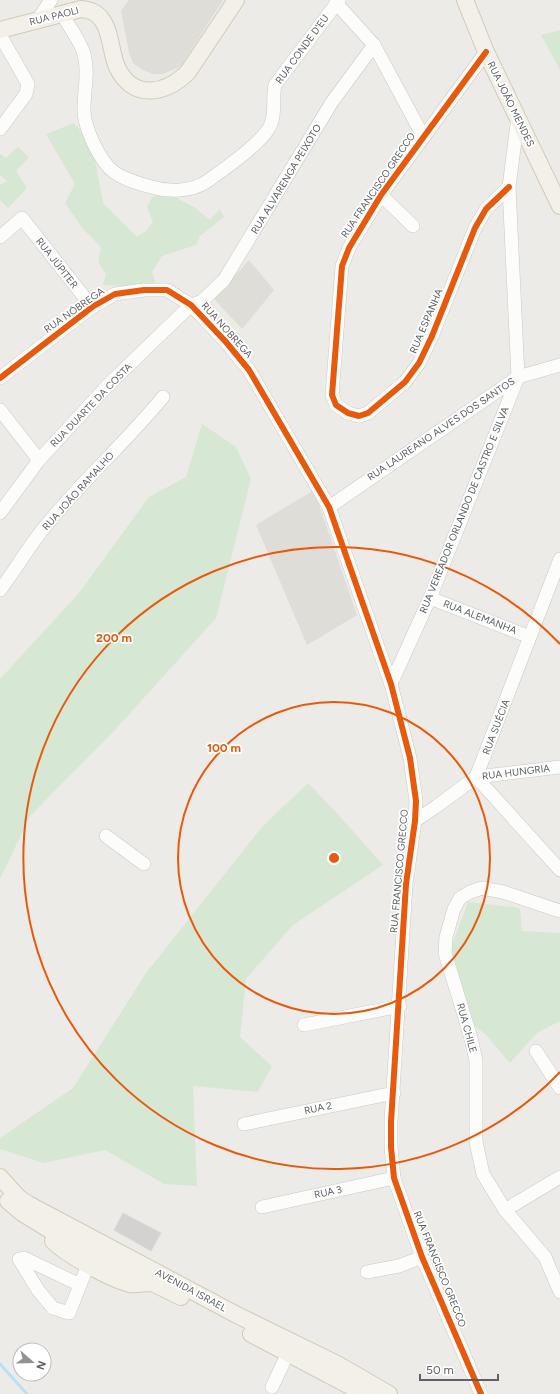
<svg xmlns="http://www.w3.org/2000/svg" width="560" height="1394" viewBox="0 0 560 1394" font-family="Figtree,sans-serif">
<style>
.education{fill:#dfddd7}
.green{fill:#d6e8d3}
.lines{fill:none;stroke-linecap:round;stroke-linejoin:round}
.stream{stroke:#bcdff5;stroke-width:3}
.building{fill:#d3d2d0;stroke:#dcdad6}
.minor-casing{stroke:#c9c9c9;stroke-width:14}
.major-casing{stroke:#d3cab7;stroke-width:18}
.minor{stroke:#fcfcfb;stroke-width:13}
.major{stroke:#f2f0e8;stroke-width:16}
.cycleway-casing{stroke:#fff;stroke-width:8}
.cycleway{stroke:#e8590c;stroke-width:6}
.ring{fill:none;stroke:#e8590c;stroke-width:2}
.labels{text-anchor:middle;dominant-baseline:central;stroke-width:3.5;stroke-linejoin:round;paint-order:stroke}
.street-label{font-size:10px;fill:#5d6165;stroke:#fff}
.centre{fill:#e8590c;stroke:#fff;stroke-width:2}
.ring-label{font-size:12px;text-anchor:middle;font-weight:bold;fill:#e8590c;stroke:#fff;stroke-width:3.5;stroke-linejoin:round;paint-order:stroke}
</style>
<rect width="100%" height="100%" fill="#ecebe7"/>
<g class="education">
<polygon points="129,0 223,0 181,66 163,74 153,74 143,70 133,63 129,53 121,11"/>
<polygon points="249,260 274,290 242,329 214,299"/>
<polygon points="314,490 357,615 307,645 256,525"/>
</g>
<g class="green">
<polygon points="560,30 560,70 541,35"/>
<polygon points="74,123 92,144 103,203 137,237 146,231 153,222 147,207 152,197 167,193 194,207 210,220 220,209 224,217 200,236 196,245 162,256 152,272 157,287 103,285 106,274 98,262 101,247 83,229 65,203 75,184 46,134"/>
<polygon points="18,147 29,157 16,171 27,188 8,208 0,200 0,185 7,181 0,175 0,154 6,158"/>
<polygon points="202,424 236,447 251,479 216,618 113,732 30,816 0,879 0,679 79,593 149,497 186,477"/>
<polygon points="308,783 336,812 383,865 293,925 246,979 240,1037 272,1066 258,1092 193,1086 197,1186 164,1184 105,1150 43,1163 0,1149 0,1138 73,1088 146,973 262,827"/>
<polygon points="468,902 520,908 522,931 560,933 560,1021 537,1033 510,1063 486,1035 474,1025 451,948"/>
</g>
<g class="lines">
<polyline class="stream" points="0,1364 27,1394"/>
</g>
<polygon class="building" points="123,1213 161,1233 151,1251 114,1230"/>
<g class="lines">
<g class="minor-casing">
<g id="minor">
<polyline points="336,3 374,45 423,136"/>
<path d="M 62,14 C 68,25 81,42 84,54 C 89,72 84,90 84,108 C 83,126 100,162 114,172 C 125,180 138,183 151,187 C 168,192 190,192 206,182 C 223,170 264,142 271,124 C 276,112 272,98 275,85 L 339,0"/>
<polyline points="37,21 51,0"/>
<polyline points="0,35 28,84 26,94 0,129"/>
<polyline points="486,52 381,195 349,248 342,266 332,395 336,405 348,413 359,416 368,413 405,382 419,363 432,336 475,228 486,209 509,187"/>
<polyline points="381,195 413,226"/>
<polyline points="0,237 22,218 92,307"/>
<polyline points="0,378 92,307 115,294 144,290 167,290 191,305 226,342 249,370 329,507 391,684 410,758 416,801 415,821 406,884 391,1122 391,1147 394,1178 422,1257 481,1394"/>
<polyline points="0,410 39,460"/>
<polyline points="329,507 518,377 560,365"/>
<polyline points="0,513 39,460 108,385 191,305 202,301 224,280 332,102 374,45"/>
<path d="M 0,590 C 16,569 30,544 48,523 C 84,479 127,441 163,397"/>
<polyline points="430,598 530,637"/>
<polyline points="391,684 430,598 518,377 509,187 518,117"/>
<polyline points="476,777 560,559"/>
<polyline points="476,777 560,870"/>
<polyline points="415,821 437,806 476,777 560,767"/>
<polyline points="106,836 144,864"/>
<polyline points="560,911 503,892 482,888 470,892 460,898 454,909 446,937 445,953 471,1038 476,1061 476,1142 483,1174 505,1210 545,1257 560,1292"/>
<polyline points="304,1025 400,1006"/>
<polyline points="536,1051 560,1088"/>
<polyline points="244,1124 394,1093"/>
<polyline points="262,1207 394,1178"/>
<polyline points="505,1210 560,1177"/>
<polyline points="367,1272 399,1266 422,1257"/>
<polyline points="80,1285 24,1258 19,1259 38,1290 53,1308 69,1313 88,1265"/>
<polyline points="272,1387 288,1353"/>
</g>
</g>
<g class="major-casing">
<g id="major">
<polyline points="465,0 486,52 560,206"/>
<path d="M 0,30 L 81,9 C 90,10 97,12 102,20 C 111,31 111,54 117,67 C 133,101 166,94 188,72 L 236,0"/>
<polyline points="0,1177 19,1198 28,1204 237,1315 337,1364 389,1394"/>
<polyline points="8,1201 22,1213 71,1243 181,1297"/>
<path d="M 53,1241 C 67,1255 110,1279 130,1284 C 136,1285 145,1283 152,1283"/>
<polyline points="251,1334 365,1394"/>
</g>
</g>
<use href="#minor" class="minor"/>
<use href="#major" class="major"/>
<g class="cycleway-casing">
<g id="cycleway">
<polyline points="486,52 381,195 349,248 342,266 332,395 336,405 348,413 359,416 368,413 405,382 419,363 432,336 475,228 486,209 509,187"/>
<polyline points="0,378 92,307 115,294 144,290 167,290 191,305 226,342 249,370 329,507 391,684 410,758 416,801 415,821 406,884 391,1122 391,1147 394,1178 422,1257 481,1394"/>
</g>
</g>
<use href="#cycleway" class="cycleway"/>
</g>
<g class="ring">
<circle cx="334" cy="858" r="156"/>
<path d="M560 1072A311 311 0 1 1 560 644"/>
</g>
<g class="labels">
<g class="street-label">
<text transform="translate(54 16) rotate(-14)">RUA PAOLI</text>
<text transform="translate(302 49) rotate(-54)">RUA CONDE D'EU</text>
<text transform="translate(511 104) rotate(64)">RUA JOÃO MENDES</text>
<text transform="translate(286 179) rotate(-59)">RUA ALVARENGA PEIXOTO</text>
<text transform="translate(378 185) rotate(-56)">RUA FRANCISCO GRECCO</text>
<text transform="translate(57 263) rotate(52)">RUA JÚPITER</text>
<text transform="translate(74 310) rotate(-35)">RUA NÓBREGA</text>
<text transform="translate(426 321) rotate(-67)">RUA ESPANHA</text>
<text transform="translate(227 330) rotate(48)">RUA NOBREGA</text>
<text transform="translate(91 405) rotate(-46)">RUA DUARTE DA COSTA</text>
<text transform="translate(441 429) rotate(-34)">RUA LAUREANO ALVES DOS SANTOS</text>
<text transform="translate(78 491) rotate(-48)">RUA JOÃO RAMALHO</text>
<text transform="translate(464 510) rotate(-68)">RUA VEREADOR ORLANDO DE CASTRO E SILVA</text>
<text transform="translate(480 617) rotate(21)">RUA ALEMANHA</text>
<text transform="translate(496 727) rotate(-69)">RUA SUÉCIA</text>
<text transform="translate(516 772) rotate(-7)">RUA HUNGRIA</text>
<text transform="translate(399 871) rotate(-85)">RUA FRANCISCO GRECCO</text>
<text transform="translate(467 1028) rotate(75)">RUA CHILE</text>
<text transform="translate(318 1108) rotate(-12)">RUA 2</text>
<text transform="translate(328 1192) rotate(-12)">RUA 3</text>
<text transform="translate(440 1269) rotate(68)">RUA FRANCISCO GRECCO</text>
<text transform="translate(191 1290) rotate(28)">AVENIDA ISRAEL</text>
</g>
</g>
<circle cx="334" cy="858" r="6" class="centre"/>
<g class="ring-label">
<text x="114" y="642">200 m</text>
<text x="224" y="752">100 m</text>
</g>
<g transform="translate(32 1362) rotate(110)"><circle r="19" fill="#ffffff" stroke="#bec0c1"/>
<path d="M0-3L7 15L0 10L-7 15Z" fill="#8f9192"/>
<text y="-6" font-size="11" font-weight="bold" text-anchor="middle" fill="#5d6165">N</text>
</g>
<path d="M420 1374v6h78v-6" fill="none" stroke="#5d6165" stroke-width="2"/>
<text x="426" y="1374" font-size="12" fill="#5d6165" stroke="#ffffff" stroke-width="3" paint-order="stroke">50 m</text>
</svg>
